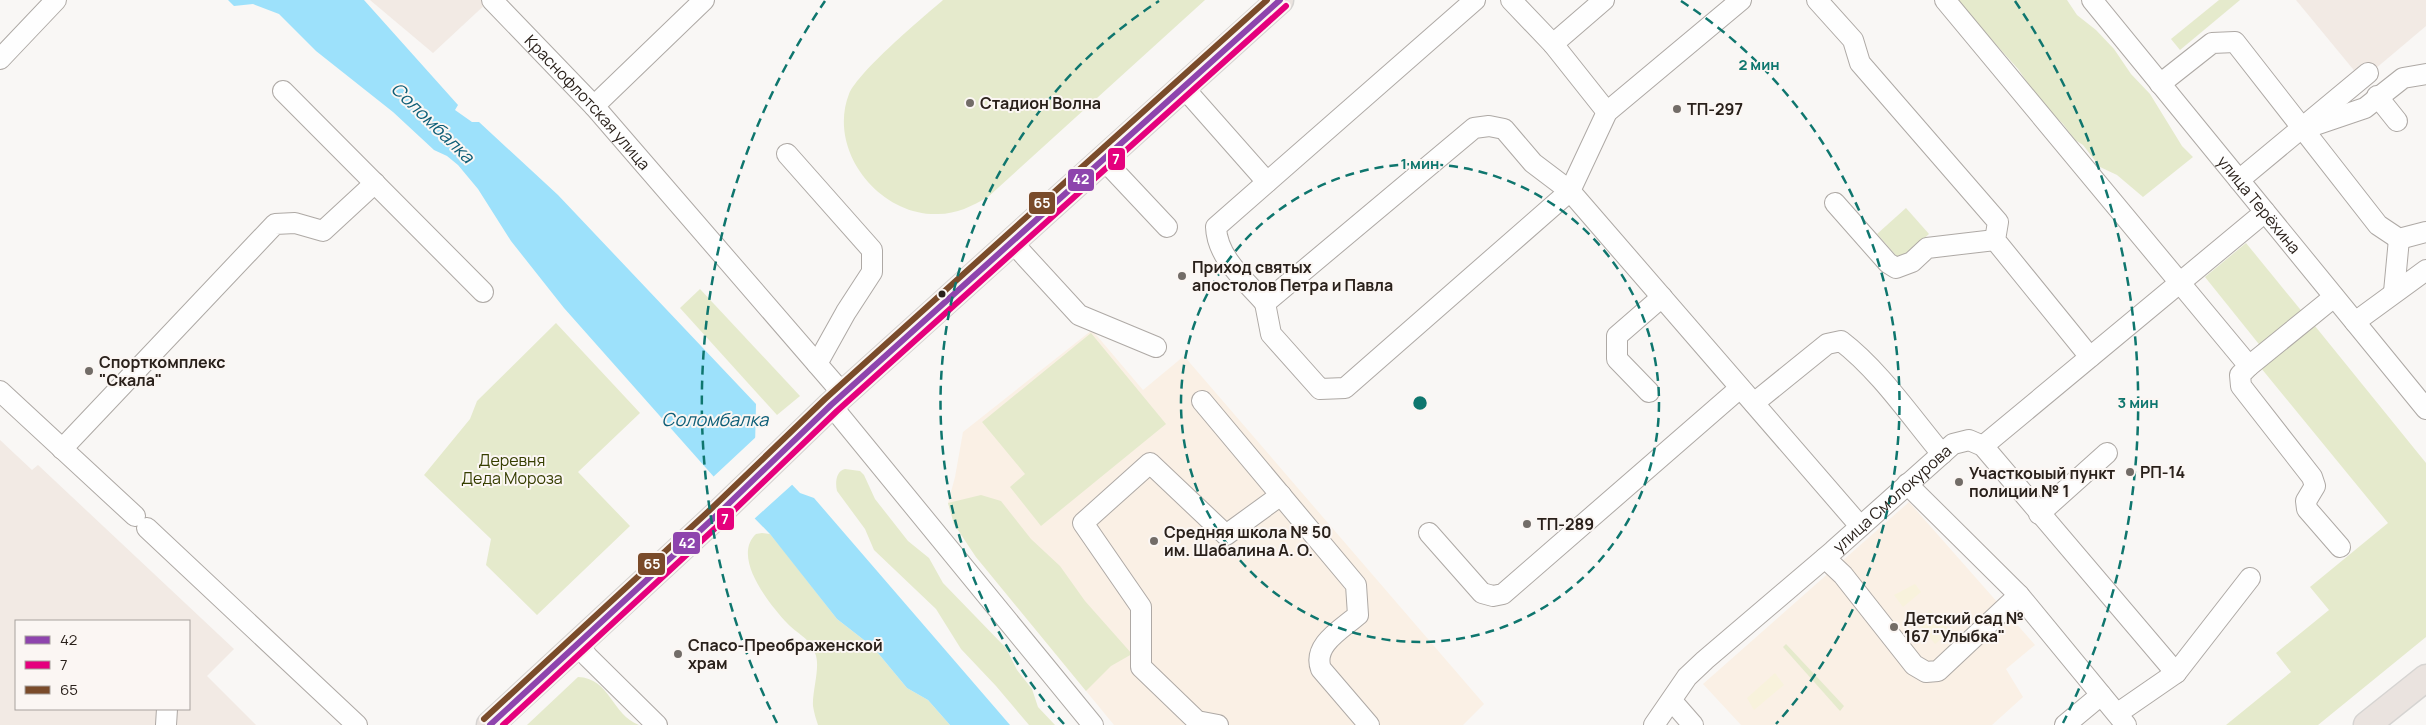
<svg xmlns="http://www.w3.org/2000/svg" width="2426" height="725" viewBox="0 0 2426 725" font-family="Manrope,sans-serif">
<style>
.built{fill:#f2eae4;fill-rule:evenodd}
.education{fill:#faf0e5}
.green{fill:#e5eacc}
.sand{fill:#f8f2dc}
.water{fill:#9de1fb}
.pier{fill:#f9f7f5}
.lines{fill:none;stroke-linecap:round;stroke-linejoin:round}
.minor-casing{stroke:#aea9a5;stroke-width:22}
.major-casing{stroke:#d6d4d2;stroke-width:29}
.minor{stroke:#fefefe;stroke-width:20}
.major{stroke:#eae3df;stroke-width:26}
.bus-1-casing{stroke:#fbf6f3;stroke-width:10}
.bus-2-casing{stroke:#fbf6f3;stroke-width:10}
.bus-3-casing{stroke:#fbf6f3;stroke-width:10}
.bus-1{stroke:#8e44ad;stroke-width:6}
.bus-2{stroke:#e5007d;stroke-width:6}
.bus-3{stroke:#7a4b2a;stroke-width:6}
.ring{fill:none;stroke:#0f766e;stroke-width:2.5;stroke-dasharray:9 6}
.poi-dot{fill:#726c67;stroke:#fbf6f3;stroke-width:2}
.bus-dot{fill:#2a211b;stroke:#fbf6f3;stroke-width:2}
.labels{text-anchor:middle;dominant-baseline:central;stroke-width:4;stroke-linejoin:round;paint-order:stroke}
.street-label{font-size:16px;fill:#2a211b;stroke:#fbf6f3}
.poi-label{font-size:16px;font-weight:bold;fill:#2a211b;stroke:#fbf6f3;text-anchor:start}
.park-label{font-size:16px;fill:#363e00;stroke:#fbf6f3}
.water-label{font-size:18px;font-style:italic;fill:#0d5e77;stroke:#fbf6f3}
.centre{fill:#0f766e;stroke:#fbf6f3;stroke-width:2.5}
.ring-label{font-size:15px;text-anchor:middle;font-weight:bold;fill:#0f766e;stroke:#fbf6f3;stroke-width:4;stroke-linejoin:round;paint-order:stroke}
.line-badge{stroke:#fbf6f3;stroke-width:2}
.badge-label{font-size:14px;text-anchor:middle;font-weight:bold;fill:#fff}
</style>
<rect width="100%" height="100%" fill="#f9f7f5"/>
<g class="built">
<polygon points="370,0 490,0 433,53"/>
<polygon points="2296,0 2426,0 2426,26 2362,80"/>
<path d="M 0,440 L 32,470 L 38,465 L 234,649 L 207,676 L 256,725 L 0,725 ZM 16,621 L 189,621 L 189,709 L 16,709 Z"/>
</g>
<g class="education">
<polygon points="1092,330 1143,390 1184,356 1484,704 1463,725 1114,725 976,557 954,524 948,503 955,477 963,432"/>
<polygon points="1909,502 2035,645 2006,669 2023,697 1992,725 1741,725 1703,684"/>
</g>
<g class="green">
<path d="M 943,0 L 1205,0 L 988,197 C 972,206 957,214 938,214 C 879,216 827,150 849,94 C 859,71 921,19 943,0 Z"/>
<polygon points="1956,0 2067,0 2077,15 2096,30 2114,49 2131,74 2150,94 2182,146 2193,157 2143,197 2117,175 2100,167 2083,145 2075,140 2063,124 2040,101 2018,69"/>
<polygon points="2219,0 2240,0 2180,50 2171,39"/>
<polygon points="1906,208 1929,234 1900,260 1877,234"/>
<polygon points="2246,243 2304,314 2262,348 2205,277"/>
<polygon points="700,289 800,396 777,415 680,308"/>
<polygon points="556,323 640,413 578,472 630,526 537,615 486,565 491,539 424,475 470,419 477,401"/>
<polygon points="2315,326 2426,463 2426,637 2318,725 2226,725 2291,672 2276,653 2329,610 2310,587 2388,523 2261,368"/>
<polygon points="1091,333 1166,424 1041,526 1010,487 1025,474 982,422"/>
<path d="M 845,469 L 860,471 L 864,475 L 875,499 L 908,541 L 929,558 L 943,583 L 1006,648 L 1017,670 L 1032,689 L 1038,707 L 1055,725 L 1029,725 L 996,686 L 961,649 L 936,609 L 874,550 L 865,529 L 837,491 C 835,483 836,471 845,469 Z"/>
<polygon points="981,495 1001,501 1031,539 1060,566 1085,601 1132,654 1111,666 1086,691 976,557 954,524 948,503"/>
<path d="M 762,533 L 770,534 L 780,546 L 837,619 L 873,647 L 907,688 L 928,700 L 950,725 L 818,725 C 816,719 814,713 813,706 C 812,691 821,666 815,653 C 810,638 797,634 787,623 C 770,605 731,557 756,534 Z"/>
<polygon points="1786,644 1844,706 1840,711 1783,647"/>
<path d="M 578,677 C 610,678 612,715 639,725 L 527,725 Z"/>
</g>
<g class="sand">
<polygon points="1915,584 1921,592 1903,607 1894,595"/>
<polygon points="1930,610 1950,631 1935,644 1917,621"/>
<polygon points="1775,673 1784,685 1754,710 1747,698"/>
</g>
<polygon class="water" points="228,0 364,0 458,105 455,110 472,122 479,122 558,195 756,404 755,446 800,493 814,498 1010,725 950,725 928,700 907,688 873,647 837,619 770,534 714,477 564,308 511,241 478,189 458,165 447,156 434,150 393,112 316,51 279,14 253,4 234,6"/>
<polygon class="pier" points="757,436 758,445 794,483 753,520 712,478"/>
<g class="lines">
<g class="minor-casing">
<g id="minor">
<path id="s1" d="M 492,0 L 594,106 L 843,394"/>
<path d="M 1475,0 L 1216,227 C 1217,258 1246,281 1265,303 L 1474,128 L 1489,126 L 1504,129 L 1533,163 L 1570,191 L 1860,526"/>
<polyline points="1511,0 1553,44 1607,112"/>
<polyline points="1817,0 1853,40 1860,63 1998,222 1995,240 2090,357"/>
<polyline points="1945,0 2249,366 2240,375 2241,386 2312,477 2315,486 2306,501 2307,509 2340,547"/>
<path id="s2" d="M 2092,0 L 2426,409"/>
<polyline points="1553,44 1604,0"/>
<polyline points="0,59 56,0"/>
<polyline points="2160,84 2212,43 2235,42 2378,225 2399,239 2426,232"/>
<polyline points="1184,88 1267,182"/>
<polyline points="283,91 483,292"/>
<polyline points="2377,96 2397,121"/>
<polyline points="594,106 704,0"/>
<polyline points="2312,126 2365,108 2403,78 2426,74"/>
<polyline points="787,154 872,250 872,272 846,312 817,364"/>
<polyline points="1104,160 1167,227"/>
<polyline points="2239,180 2368,73"/>
<polyline points="1835,203 1888,263 1896,268 1912,262 1927,248 1995,240"/>
<polyline points="1012,242 1079,315 1156,347"/>
<polyline points="2394,292 2399,239"/>
<polyline points="1265,303 1271,334 1320,389 1345,388 1570,191 1607,112 1741,0"/>
<polyline points="2355,322 2426,270"/>
<polyline points="2249,366 2334,297"/>
<polyline points="0,391 135,516"/>
<polyline points="1649,392 1617,359 1617,336 1662,297"/>
<path d="M 1202,401 L 1356,585 L 1358,615 C 1342,629 1312,645 1321,669 L 1369,725"/>
<path d="M 1754,403 L 1827,344 L 1841,341 C 1879,370 1911,417 1942,454"/>
<polyline points="831,405 1093,725"/>
<polyline points="1983,446 2265,212"/>
<polyline points="62,449 275,224 295,223 323,231 375,183"/>
<polyline points="1907,484 2019,595 2126,725"/>
<polyline points="2039,514 2107,453"/>
<polyline points="147,528 357,725"/>
<polyline points="1429,533 1482,593 1493,596 1503,594 1740,388"/>
<polyline points="1825,558 1843,575 1914,665 1926,672 1938,671 2019,595"/>
<polyline points="577,644 588,657 657,725"/>
<polyline points="1672,701 1693,725"/>
<polyline points="2118,713 2176,673 2250,578"/>
<polyline points="166,725 167,709"/>
<polyline points="1218,725 1197,721 1141,667 1141,607 1083,523 1150,463 1226,535 1281,495"/>
<path id="s3" d="M 1654,725 L 1687,677 L 1705,660 L 1833,551 L 1953,444 L 1969,440 L 1983,446 L 2176,673"/>
<polyline points="2065,725 2101,695"/>
</g>
</g>
<g class="major-casing">
<g id="major">
<polyline points="490,725 718,514 831,405 1280,0"/>
<polyline points="2367,725 2426,678"/>
</g>
</g>
<use href="#minor" class="minor"/>
<use href="#major" class="major"/>
<g class="bus-1-casing">
<polyline id="bus-1" points="490,725 718,514 831,405 1280,0"/>
</g>
<g class="bus-2-casing">
<polyline id="bus-2" points="503,725 724,520 837,411 1286,6"/>
</g>
<g class="bus-3-casing">
<polyline id="bus-3" points="484,719 712,508 825,399 1267,0"/>
</g>
<use href="#bus-1" class="bus-1"/>
<use href="#bus-2" class="bus-2"/>
<use href="#bus-3" class="bus-3"/>
</g>
<g class="ring">
<circle cx="1420" cy="403" r="239"/>
<path d="M1064 724A479 479 0 0 1 1159 1M1681 1A479 479 0 0 1 1776 724"/>
<path d="M777 723A718 718 0 0 1 825 1M2015 1A718 718 0 0 1 2063 723"/>
</g>
<g class="poi-dot">
<circle cx="970" cy="103" r="5"/>
<circle cx="1677" cy="109" r="5"/>
<circle cx="1182" cy="276" r="5"/>
<circle cx="89" cy="371" r="5"/>
<circle cx="2130" cy="472" r="5"/>
<circle cx="1959" cy="482" r="5"/>
<circle cx="1527" cy="524" r="5"/>
<circle cx="1154" cy="541" r="5"/>
<circle cx="1894" cy="627" r="5"/>
<circle cx="678" cy="654" r="5"/>
</g>
<circle class="bus-dot" cx="942" cy="294" r="4.5"/>
<g class="labels">
<g class="street-label">
<text stroke="none"><textPath href="#s1" startOffset="140">Краснофлотская улица</textPath></text>
<text stroke="none"><textPath href="#s2" startOffset="264">улица Терёхина</textPath></text>
<text stroke="none"><textPath href="#s3" startOffset="330">улица Смолокурова</textPath></text>
</g>
<g class="poi-label">
<text x="980" y="103">Стадион Волна</text>
<text x="1687" y="109">ТП-297</text>
<text x="1192" y="267">Приход святых<tspan x="1192" dy="18">апостолов Петра и Павла</tspan></text>
<text x="99" y="362">Спорткомплекс<tspan x="99" dy="18">"Скала"</tspan></text>
<text x="2140" y="472">РП-14</text>
<text x="1969" y="473">Участкоыый пункт<tspan x="1969" dy="18">полиции № 1</tspan></text>
<text x="1537" y="524">ТП-289</text>
<text x="1164" y="532">Средняя школа № 50<tspan x="1164" dy="18">им. Шабалина А. О.</tspan></text>
<text x="1904" y="618">Детский сад №<tspan x="1904" dy="18">167 "Улыбка"</tspan></text>
<text x="688" y="645">Спасо-Преображенской<tspan x="688" dy="18">храм</tspan></text>
</g>
<g class="park-label">
<text x="512" y="460">Деревня<tspan x="512" dy="18">Деда Мороза</tspan></text>
</g>
<g class="water-label">
<text transform="translate(433 122) rotate(44)">Соломбалка</text>
<text x="715" y="419">Соломбалка</text>
</g>
</g>
<circle cx="1420" cy="403" r="8" class="centre"/>
<g class="ring-label">
<text x="1759" y="70">2 мин</text>
<text x="1420" y="169">1 мин</text>
<text x="2138" y="408">3 мин</text>
</g>
<g class="line-badge">
<rect x="1107" y="147" width="19" height="24" rx="5" fill="#e5007d"/>
<rect x="1067" y="168" width="28" height="24" rx="5" fill="#8e44ad"/>
<rect x="1028" y="191" width="28" height="24" rx="5" fill="#7a4b2a"/>
<rect x="716" y="507" width="19" height="24" rx="5" fill="#e5007d"/>
<rect x="672" y="531" width="29" height="24" rx="5" fill="#8e44ad"/>
<rect x="637" y="552" width="29" height="24" rx="5" fill="#7a4b2a"/>
</g>
<g class="badge-label">
<text x="1116" y="164">7</text>
<text x="1081" y="184">42</text>
<text x="1042" y="208">65</text>
<text x="725" y="524">7</text>
<text x="687" y="548">42</text>
<text x="652" y="569">65</text>
</g>
<rect x="15" y="620" width="175" height="90" fill="#fbf6f3" stroke="#a7a19d"/>
<rect x="25" y="636" width="25" height="8" fill="#8e44ad" stroke="#a7a19d"/>
<text x="60" y="645" font-size="15" fill="#2a211b">42</text>
<rect x="25" y="661" width="25" height="8" fill="#e5007d" stroke="#a7a19d"/>
<text x="60" y="670" font-size="15" fill="#2a211b">7</text>
<rect x="25" y="686" width="25" height="8" fill="#7a4b2a" stroke="#a7a19d"/>
<text x="60" y="695" font-size="15" fill="#2a211b">65</text>
</svg>
